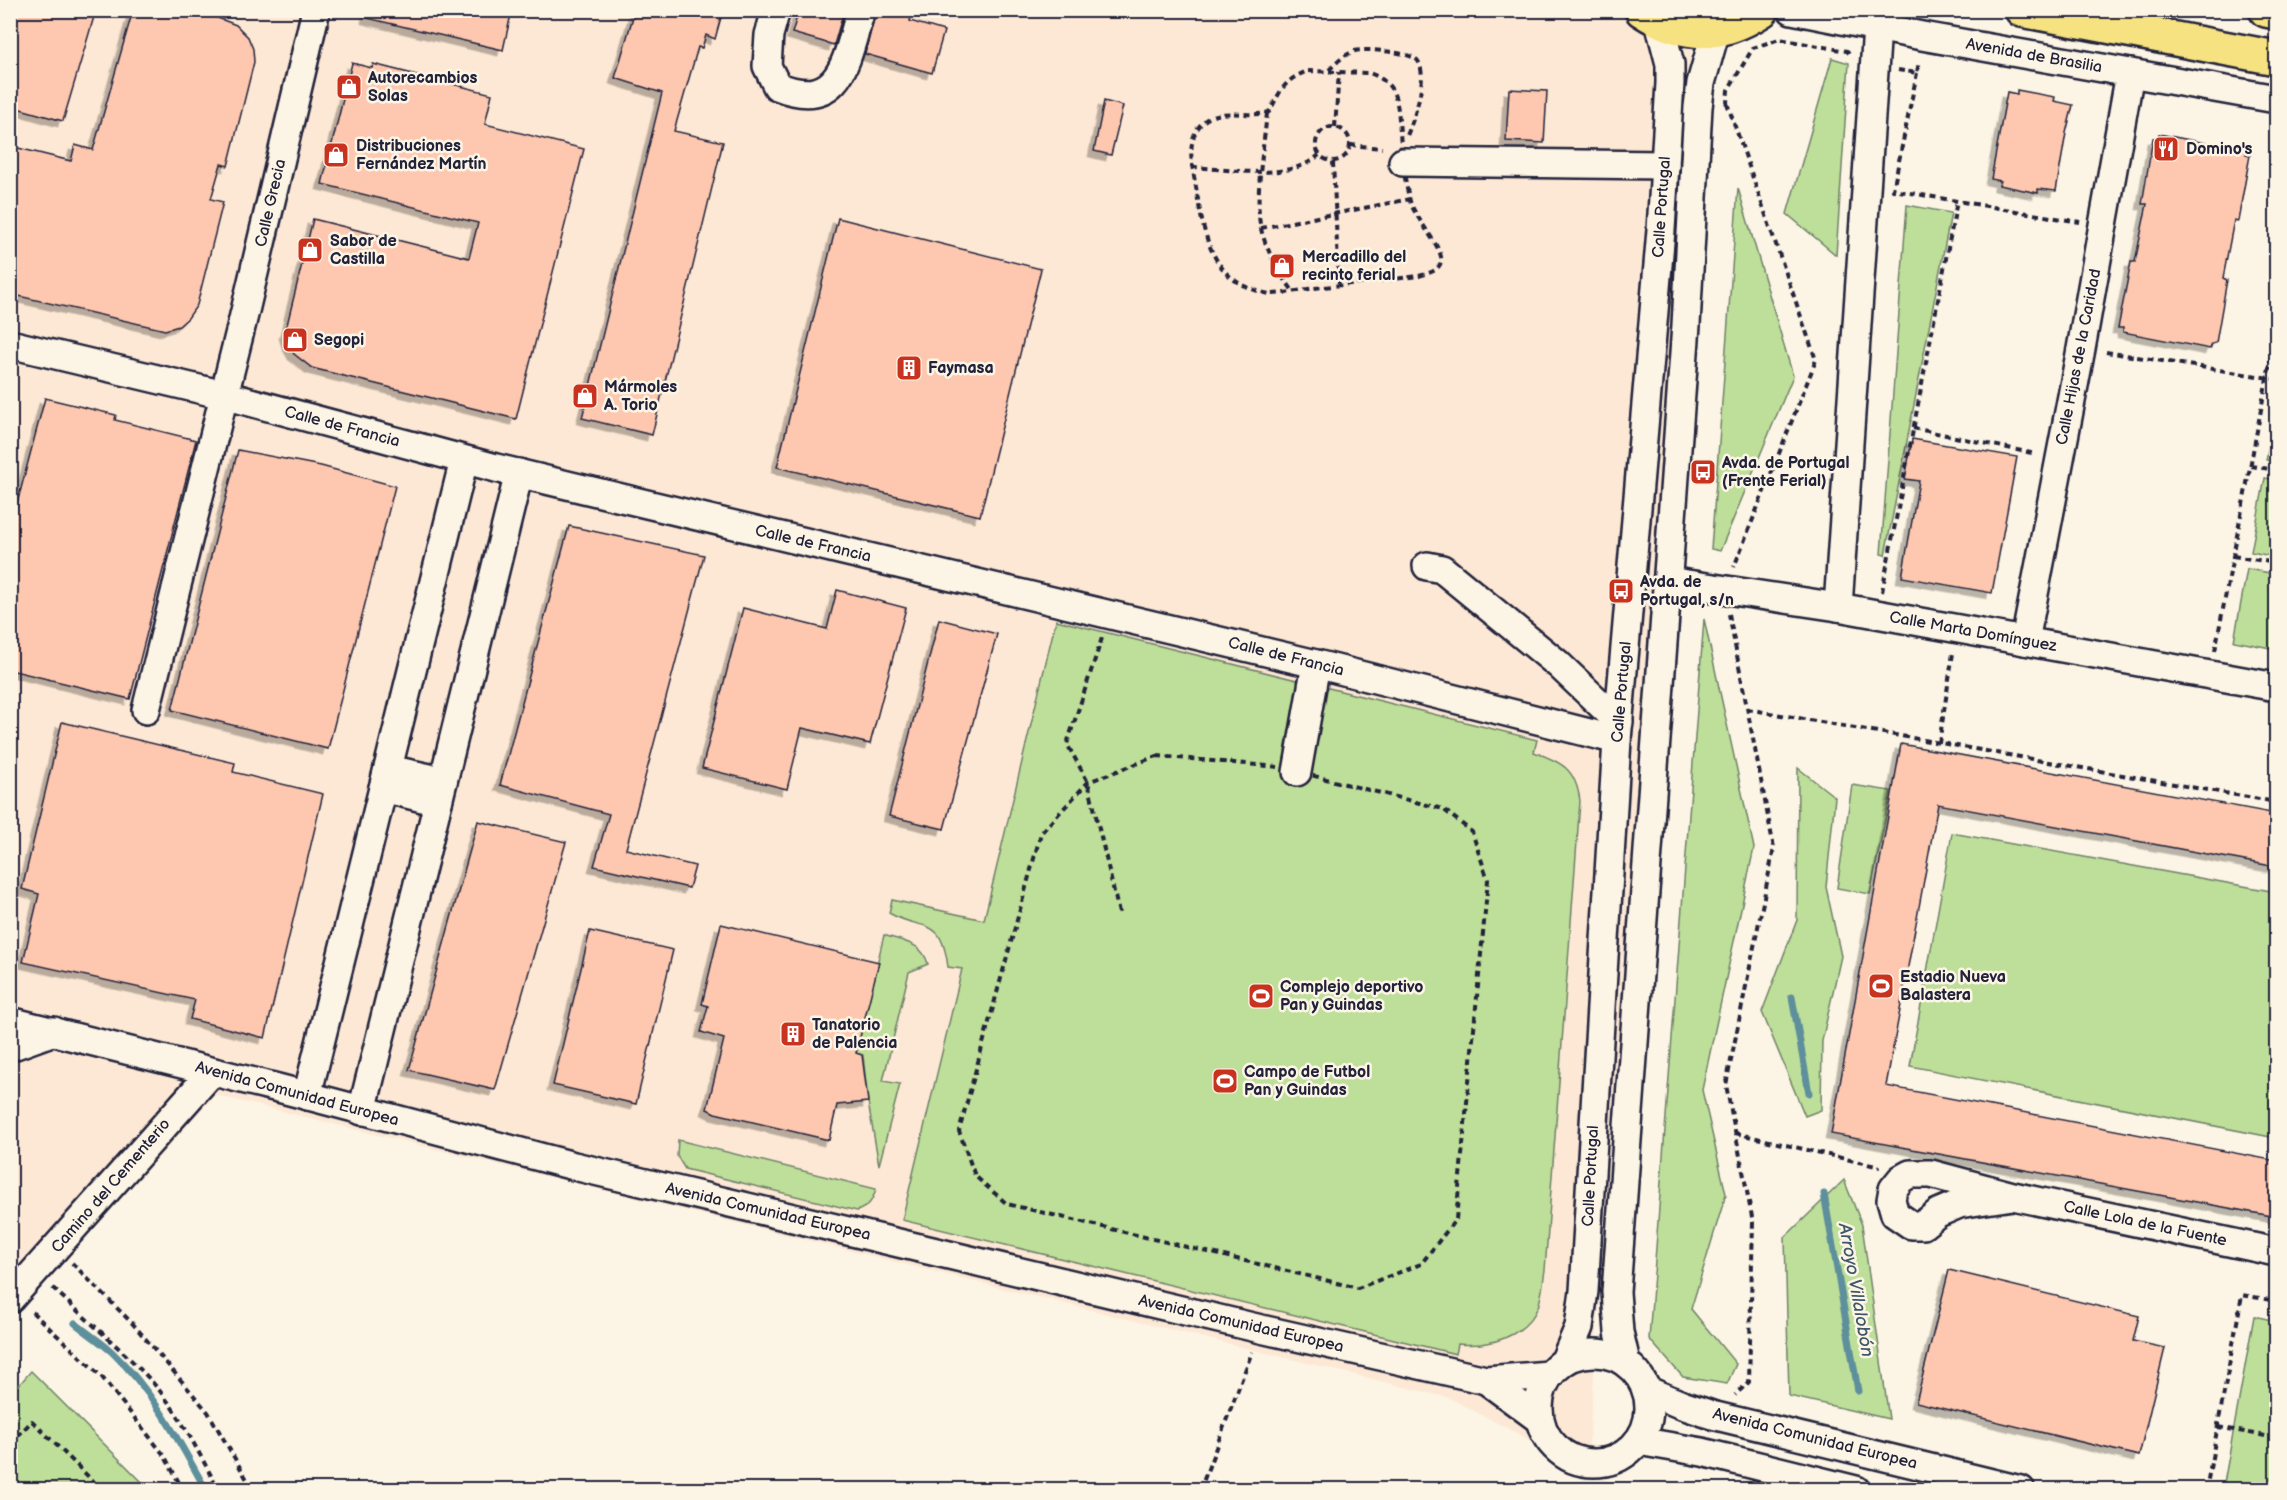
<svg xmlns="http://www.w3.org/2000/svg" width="2287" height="1500" viewBox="0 0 2287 1500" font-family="'Balsamiq Sans',sans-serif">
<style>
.built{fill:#fce8d5}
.green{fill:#bedf99;stroke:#70806a;stroke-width:1.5}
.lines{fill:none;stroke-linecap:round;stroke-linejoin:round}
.stream{stroke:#5d8f9c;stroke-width:7}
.building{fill:#fdc8af;stroke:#22223b;stroke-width:1.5;filter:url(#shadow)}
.minor-casing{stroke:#22223b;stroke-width:32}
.major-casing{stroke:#22223b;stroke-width:38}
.path{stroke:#22223b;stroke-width:4;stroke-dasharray:6 4.5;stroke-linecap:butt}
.minor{stroke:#fcf5e5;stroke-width:27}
.major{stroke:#f7e281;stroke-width:33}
.labels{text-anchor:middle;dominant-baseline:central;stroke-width:5;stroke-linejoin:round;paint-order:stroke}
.street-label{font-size:16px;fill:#22223b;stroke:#fcf5e5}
.poi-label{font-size:16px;font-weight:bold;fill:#22223b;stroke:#fcf5e5;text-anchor:start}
.water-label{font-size:18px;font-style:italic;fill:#40586b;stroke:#fcf5e5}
</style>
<defs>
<filter id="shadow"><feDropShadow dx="-5.5" dy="5.5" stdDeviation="0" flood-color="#0004"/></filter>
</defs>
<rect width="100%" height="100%" fill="#fcf5e5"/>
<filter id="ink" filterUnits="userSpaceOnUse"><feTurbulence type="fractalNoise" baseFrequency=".0167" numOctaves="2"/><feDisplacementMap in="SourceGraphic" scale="12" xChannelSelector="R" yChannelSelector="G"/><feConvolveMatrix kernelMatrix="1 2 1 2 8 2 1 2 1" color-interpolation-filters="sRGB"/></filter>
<g filter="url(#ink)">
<polygon class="built" points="11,11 1694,11 1587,1470 1449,1398 215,1095 11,1321"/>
<g class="green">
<polygon points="1832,58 1849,63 1836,255 1787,214"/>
<polygon points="1738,188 1793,376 1720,551 1711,549"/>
<polygon points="1907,205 1951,213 1885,555 1881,554"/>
<polygon points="2276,409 2276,462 2266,460"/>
<polygon points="2265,478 2276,480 2276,557 2251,552"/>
<polygon points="2247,569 2276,574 2276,649 2234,641"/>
<polygon points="1704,619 1754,848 1702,1090 1726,1194 1691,1309 1736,1364 1727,1384 1683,1377 1649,1339"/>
<path d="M 1056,620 L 1537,740 L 1534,752 C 1562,762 1576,769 1580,801 L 1545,1270 C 1543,1282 1542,1296 1538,1307 C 1524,1338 1488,1347 1458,1344 L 1456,1354 L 902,1220 L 962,969 L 948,967 C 941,913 923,933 889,913 L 892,900 L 984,920 Z"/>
<polygon points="1798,768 1835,797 1826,887 1841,956 1822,1041 1821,1110 1805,1116 1762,1012 1797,920"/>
<polygon points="1852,785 1891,791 1870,894 1837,888"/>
<polygon points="1952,833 2276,892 2276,1138 1910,1066"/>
<path d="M 884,935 C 903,942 922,942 928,964 L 909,972 L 883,1081 L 900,1084 L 879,1165 L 868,1102 L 863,1055 L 856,1053 Z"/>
<path d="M 678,1140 L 876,1189 C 872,1202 869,1206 857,1211 L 685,1169 L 677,1156 Z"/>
<polygon points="1844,1180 1862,1225 1889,1419 1789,1396 1785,1237"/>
<polygon points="2254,1316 2276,1321 2276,1489 2223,1489"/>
<polygon points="31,1371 142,1482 146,1489 11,1489 11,1394"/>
</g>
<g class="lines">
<g class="stream">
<polyline points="1792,997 1809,1093"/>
<polyline points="1824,1194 1858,1391"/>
<path d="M 75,1323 C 87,1333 101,1342 112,1352 C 153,1391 179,1441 206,1490"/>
</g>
</g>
<g class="building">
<polygon points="10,10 96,10 63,121 10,106"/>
<polygon points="133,10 197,10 236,25 248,37 253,49 254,62 228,166 221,164 211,199 223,202 197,305 188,318 179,326 165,330 10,294 10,146 71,161 75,145 93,150"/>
<polygon points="368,10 512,10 503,50 367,18"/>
<polygon points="635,10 723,10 715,39 706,35 702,48 698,47 674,131 723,142 652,435 582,418 662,93 615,78"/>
<polygon points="799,10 844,10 834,45 792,33"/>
<polygon points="876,10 913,10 910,21 944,31 932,73 865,54"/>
<polygon points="352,63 372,68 373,64 492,94 485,124 584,149 516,419 312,368 294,354 288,343 285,333 313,219 469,258 478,223 322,184"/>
<polygon points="1509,89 1547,91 1544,143 1506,141"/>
<polygon points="2017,90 2055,97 2054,101 2073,105 2066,133 2056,191 2038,189 2038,193 1999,185 2001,181 1991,179 2007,92 2017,94"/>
<polygon points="1104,101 1123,106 1111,155 1094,151"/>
<polygon points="2159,134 2247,151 2246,154 2250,155 2238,221 2234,220 2223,278 2227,280 2216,343 2212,344 2210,349 2123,332 2123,328 2118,328 2131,262 2135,262 2147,204 2142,204 2153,138 2160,138"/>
<polygon points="838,218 1041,269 980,516 777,467"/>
<polygon points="45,398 116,415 115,420 196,440 130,699 10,670 10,530"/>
<polygon points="1912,439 2017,457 1992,593 1902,577 1919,481 1905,479"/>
<polygon points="238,450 321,466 395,486 328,749 172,710"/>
<polygon points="569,526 704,555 626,849 695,866 689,888 594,866 609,814 500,785"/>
<polygon points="837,590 906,608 870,744 802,728 787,789 702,768 743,608 827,629"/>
<polygon points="939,619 997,634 944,829 889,816"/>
<polygon points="62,722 235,763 233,772 323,794 265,1038 190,1019 195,1000 23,962 39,894 22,889"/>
<polygon points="1901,744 2277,814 2277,867 1938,804 1886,1086 2277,1161 2277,1217 1831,1134"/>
<polygon points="478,821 566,842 495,1090 409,1070"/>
<polygon points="721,924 879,962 856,1053 862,1055 868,1102 837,1105 829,1140 715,1113 707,1109 724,1039 701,1032 708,1006 702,1004"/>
<polygon points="590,931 673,950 636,1104 553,1085"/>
<polygon points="1949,1270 2139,1316 2133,1341 2165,1348 2139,1456 1916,1402"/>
</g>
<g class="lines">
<g class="minor-casing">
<g id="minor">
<path d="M 776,10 L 769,35 L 767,66 L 777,86 C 842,112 846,59 861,10"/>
<polyline points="1792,10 1922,36 2276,99"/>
<polyline points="1403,162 1665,165"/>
<polyline points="10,344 224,395 496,468 1316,664 1617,740"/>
<polyline points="1427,566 1442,569 1558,664 1619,722"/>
<polyline points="1668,581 1838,607 2276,687"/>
<polyline points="1838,607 1877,27"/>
<polyline points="2025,641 2081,349 2130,73"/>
<polyline points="146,710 245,311 316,10"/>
<polyline points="388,769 443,781"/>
<polyline points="1297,772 1316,664"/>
<polyline points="383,788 438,802"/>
<polyline points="10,1021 278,1088 574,1166 1261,1329 1486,1380 1549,1375"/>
<polyline points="10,1047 54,1031"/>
<polyline points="307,1096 464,460"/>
<polyline points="362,1111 519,473"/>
<polyline points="2013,1196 1959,1204 1938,1213 1923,1225 1911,1225 1895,1214 1891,1200 1893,1189 1901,1179 1910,1174 1931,1174 2013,1196 2276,1252"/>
<polyline points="10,1299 212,1072"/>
<circle cx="1594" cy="1408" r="55"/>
<polyline points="1565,1360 1579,1327 1584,1291 1617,740 1661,230 1670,83 1670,64 1659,22"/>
<polyline points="1626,1362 1619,1332 1616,1292 1686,325 1698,107 1701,83 1716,30"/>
<polyline points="1486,1380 1539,1419"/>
<polyline points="1646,1390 1682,1405 1712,1415 2021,1490"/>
<polyline points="1638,1441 1702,1452 1856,1490"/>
</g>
</g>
<g class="major-casing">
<g id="major">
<path d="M 1642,10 C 1685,38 1720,37 1762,10"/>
<polyline points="2022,10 2276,58"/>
<polyline points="2266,10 2276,12"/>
</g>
</g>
<g class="path">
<path d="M 1329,70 C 1336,63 1345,54 1355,51 C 1366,48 1412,52 1418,61 C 1429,78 1413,121 1406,138"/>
<polyline points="1898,70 1917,73 1919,61"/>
<path d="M 1308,71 L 1369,73 C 1381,77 1391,84 1395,97 C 1399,108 1399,122 1400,133 C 1402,156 1404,180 1410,201 C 1414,217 1445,250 1441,262 C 1438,272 1428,273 1419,276 C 1385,280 1350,284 1315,288 C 1301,290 1284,294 1270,294 C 1264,293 1257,291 1252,289 C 1209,275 1202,225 1196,187 C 1192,166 1185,139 1203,122 C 1221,106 1248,119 1269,112 C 1281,91 1283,80 1308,71 Z"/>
<polyline points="1917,73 1893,190 2080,222"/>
<polyline points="1725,102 1727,103 1728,90 1753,48 1779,39 1847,51 1851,55"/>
<polyline points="1727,103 1816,360 1734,567"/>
<path d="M 1267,113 C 1264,145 1254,199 1261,229 C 1267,252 1279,272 1293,291"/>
<circle cx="1333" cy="144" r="17"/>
<polyline points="1335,127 1339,72"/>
<polyline points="1350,145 1382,148"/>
<polyline points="1333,162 1339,285"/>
<path d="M 1192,167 C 1231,169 1289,182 1319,155"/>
<polyline points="1261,228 1410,199"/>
<polyline points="2106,352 2276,379"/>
<polyline points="1913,428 2036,454"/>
<polyline points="2251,466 2276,470"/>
<polyline points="2233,556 2276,563"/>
<polyline points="1882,592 1957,201"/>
<polyline points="1729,614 1774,848 1726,1085 1753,1222 1749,1382 1735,1395"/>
<polyline points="1102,638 1067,744 1088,782 1119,913"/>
<polyline points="2215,651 2276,331"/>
<polyline points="1747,709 2276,802"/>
<polyline points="1939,743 1953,653"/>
<polygon points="1157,756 1279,767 1443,809 1472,832 1488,880 1456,1219 1421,1264 1358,1288 1007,1204 975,1176 959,1131 1041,833 1088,782"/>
<polyline points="1735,1133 1880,1167"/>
<polyline points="72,1263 133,1324 208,1412 253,1490"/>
<path d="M 53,1288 C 86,1320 123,1349 154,1384 C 181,1415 199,1454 219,1490"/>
<polyline points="32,1312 101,1376 164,1455 183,1490"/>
<polyline points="2218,1427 2276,1438"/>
<polyline points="10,1444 32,1421 102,1490"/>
<polyline points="1200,1490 1252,1352"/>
<polyline points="2206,1490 2242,1295 2276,1301"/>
</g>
<use href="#minor" class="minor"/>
<use href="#major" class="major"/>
</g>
</g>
<defs>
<g id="shop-square" transform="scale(1.35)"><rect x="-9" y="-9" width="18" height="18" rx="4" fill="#c8321e" stroke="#fcf5e5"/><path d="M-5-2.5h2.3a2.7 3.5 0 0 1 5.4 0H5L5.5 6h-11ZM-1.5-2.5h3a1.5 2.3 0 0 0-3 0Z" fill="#fff"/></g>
<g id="restaurant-square" transform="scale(1.35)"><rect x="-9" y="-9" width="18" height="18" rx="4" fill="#c8321e" stroke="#fcf5e5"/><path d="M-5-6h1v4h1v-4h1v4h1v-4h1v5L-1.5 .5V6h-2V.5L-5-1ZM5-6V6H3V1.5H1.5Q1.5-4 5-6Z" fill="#fff"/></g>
<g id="building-square" transform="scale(1.35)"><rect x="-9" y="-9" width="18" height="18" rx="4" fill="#c8321e" stroke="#fcf5e5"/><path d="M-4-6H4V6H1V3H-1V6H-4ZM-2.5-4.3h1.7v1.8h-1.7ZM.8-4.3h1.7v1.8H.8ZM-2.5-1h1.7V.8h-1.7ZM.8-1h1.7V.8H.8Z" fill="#fff"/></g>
<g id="bus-square" transform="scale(1.35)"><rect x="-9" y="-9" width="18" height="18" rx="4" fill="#c8321e" stroke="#fcf5e5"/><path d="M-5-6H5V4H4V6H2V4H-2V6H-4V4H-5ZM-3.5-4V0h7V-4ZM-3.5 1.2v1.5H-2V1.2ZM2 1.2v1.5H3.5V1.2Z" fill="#fff"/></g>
<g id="stadium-square" transform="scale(1.35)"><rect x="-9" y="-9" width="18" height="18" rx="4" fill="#c8321e" stroke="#fcf5e5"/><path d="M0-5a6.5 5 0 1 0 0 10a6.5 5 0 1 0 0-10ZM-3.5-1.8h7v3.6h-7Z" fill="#fff"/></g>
</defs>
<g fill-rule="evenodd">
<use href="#shop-square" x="349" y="87"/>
<use href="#restaurant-square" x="2166" y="149"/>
<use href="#shop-square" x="336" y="155"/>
<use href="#shop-square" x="310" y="250"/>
<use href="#shop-square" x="1282" y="266"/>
<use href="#shop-square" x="295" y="340"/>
<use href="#building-square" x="909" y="368"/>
<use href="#shop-square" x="585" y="396"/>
<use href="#bus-square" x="1703" y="472"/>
<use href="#bus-square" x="1621" y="591"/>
<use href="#stadium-square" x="1881" y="986"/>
<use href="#stadium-square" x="1261" y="996"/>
<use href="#building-square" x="793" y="1034"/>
<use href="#stadium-square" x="1225" y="1081"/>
</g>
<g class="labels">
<g class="street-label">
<text transform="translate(2034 56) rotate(10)">Avenida de Brasilia</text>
<text transform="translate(271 203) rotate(-77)">Calle Grecia</text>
<text transform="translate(1662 207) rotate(-86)">Calle Portugal</text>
<text transform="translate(2079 357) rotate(-79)">Calle Hijas de la Caridad</text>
<text transform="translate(342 427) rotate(15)">Calle de Francia</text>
<text transform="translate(813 544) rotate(13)">Calle de Francia</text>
<text transform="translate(1973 632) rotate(10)">Calle Marta Domínguez</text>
<text transform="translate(1286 657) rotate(14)">Calle de Francia</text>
<text transform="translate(1622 692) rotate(-85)">Calle Portugal</text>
<text transform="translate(297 1094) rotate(15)">Avenida Comunidad Europea</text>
<text transform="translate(1591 1176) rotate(-87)">Calle Portugal</text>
<text transform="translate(111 1186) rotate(-49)">Camino del Cementerio</text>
<text transform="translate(768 1212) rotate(13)">Avenida Comunidad Europea</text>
<text transform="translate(2145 1224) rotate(12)">Calle Lola de la Fuente</text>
<text transform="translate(1241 1324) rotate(13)">Avenida Comunidad Europea</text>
<text transform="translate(1815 1439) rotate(14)">Avenida Comunidad Europea</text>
</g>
<g class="poi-label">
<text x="368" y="78">Autorecambios<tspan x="368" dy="18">Solas</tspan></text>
<text x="356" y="146">Distribuciones<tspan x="356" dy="18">Fernández Martín</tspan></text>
<text x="2186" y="149">Domino's</text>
<text x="330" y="241">Sabor de<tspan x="330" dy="18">Castilla</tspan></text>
<text x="1302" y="257">Mercadillo del<tspan x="1302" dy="18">recinto ferial</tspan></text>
<text x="314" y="340">Segopi</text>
<text x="928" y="368">Faymasa</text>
<text x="604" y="387">Mármoles<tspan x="604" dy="18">A. Torio</tspan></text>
<text x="1722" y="463">Avda. de Portugal<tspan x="1722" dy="18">(Frente Ferial)</tspan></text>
<text x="1640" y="582">Avda. de<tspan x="1640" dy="18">Portugal, s/n</tspan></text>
<text x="1900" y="977">Estadio Nueva<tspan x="1900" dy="18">Balastera</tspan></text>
<text x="1280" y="987">Complejo deportivo<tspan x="1280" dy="18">Pan y Guindas</tspan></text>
<text x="812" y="1025">Tanatorio<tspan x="812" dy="18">de Palencia</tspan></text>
<text x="1244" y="1072">Campo de Futbol<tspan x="1244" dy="18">Pan y Guindas</tspan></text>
</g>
<g class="water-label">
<text transform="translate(1856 1290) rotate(80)">Arroyo Villalobón</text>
</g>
</g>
<rect width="2287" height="1500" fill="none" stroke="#fcf5e5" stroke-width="36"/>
<rect x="18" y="18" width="2251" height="1464" fill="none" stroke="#22223b" stroke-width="2" filter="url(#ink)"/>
</svg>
